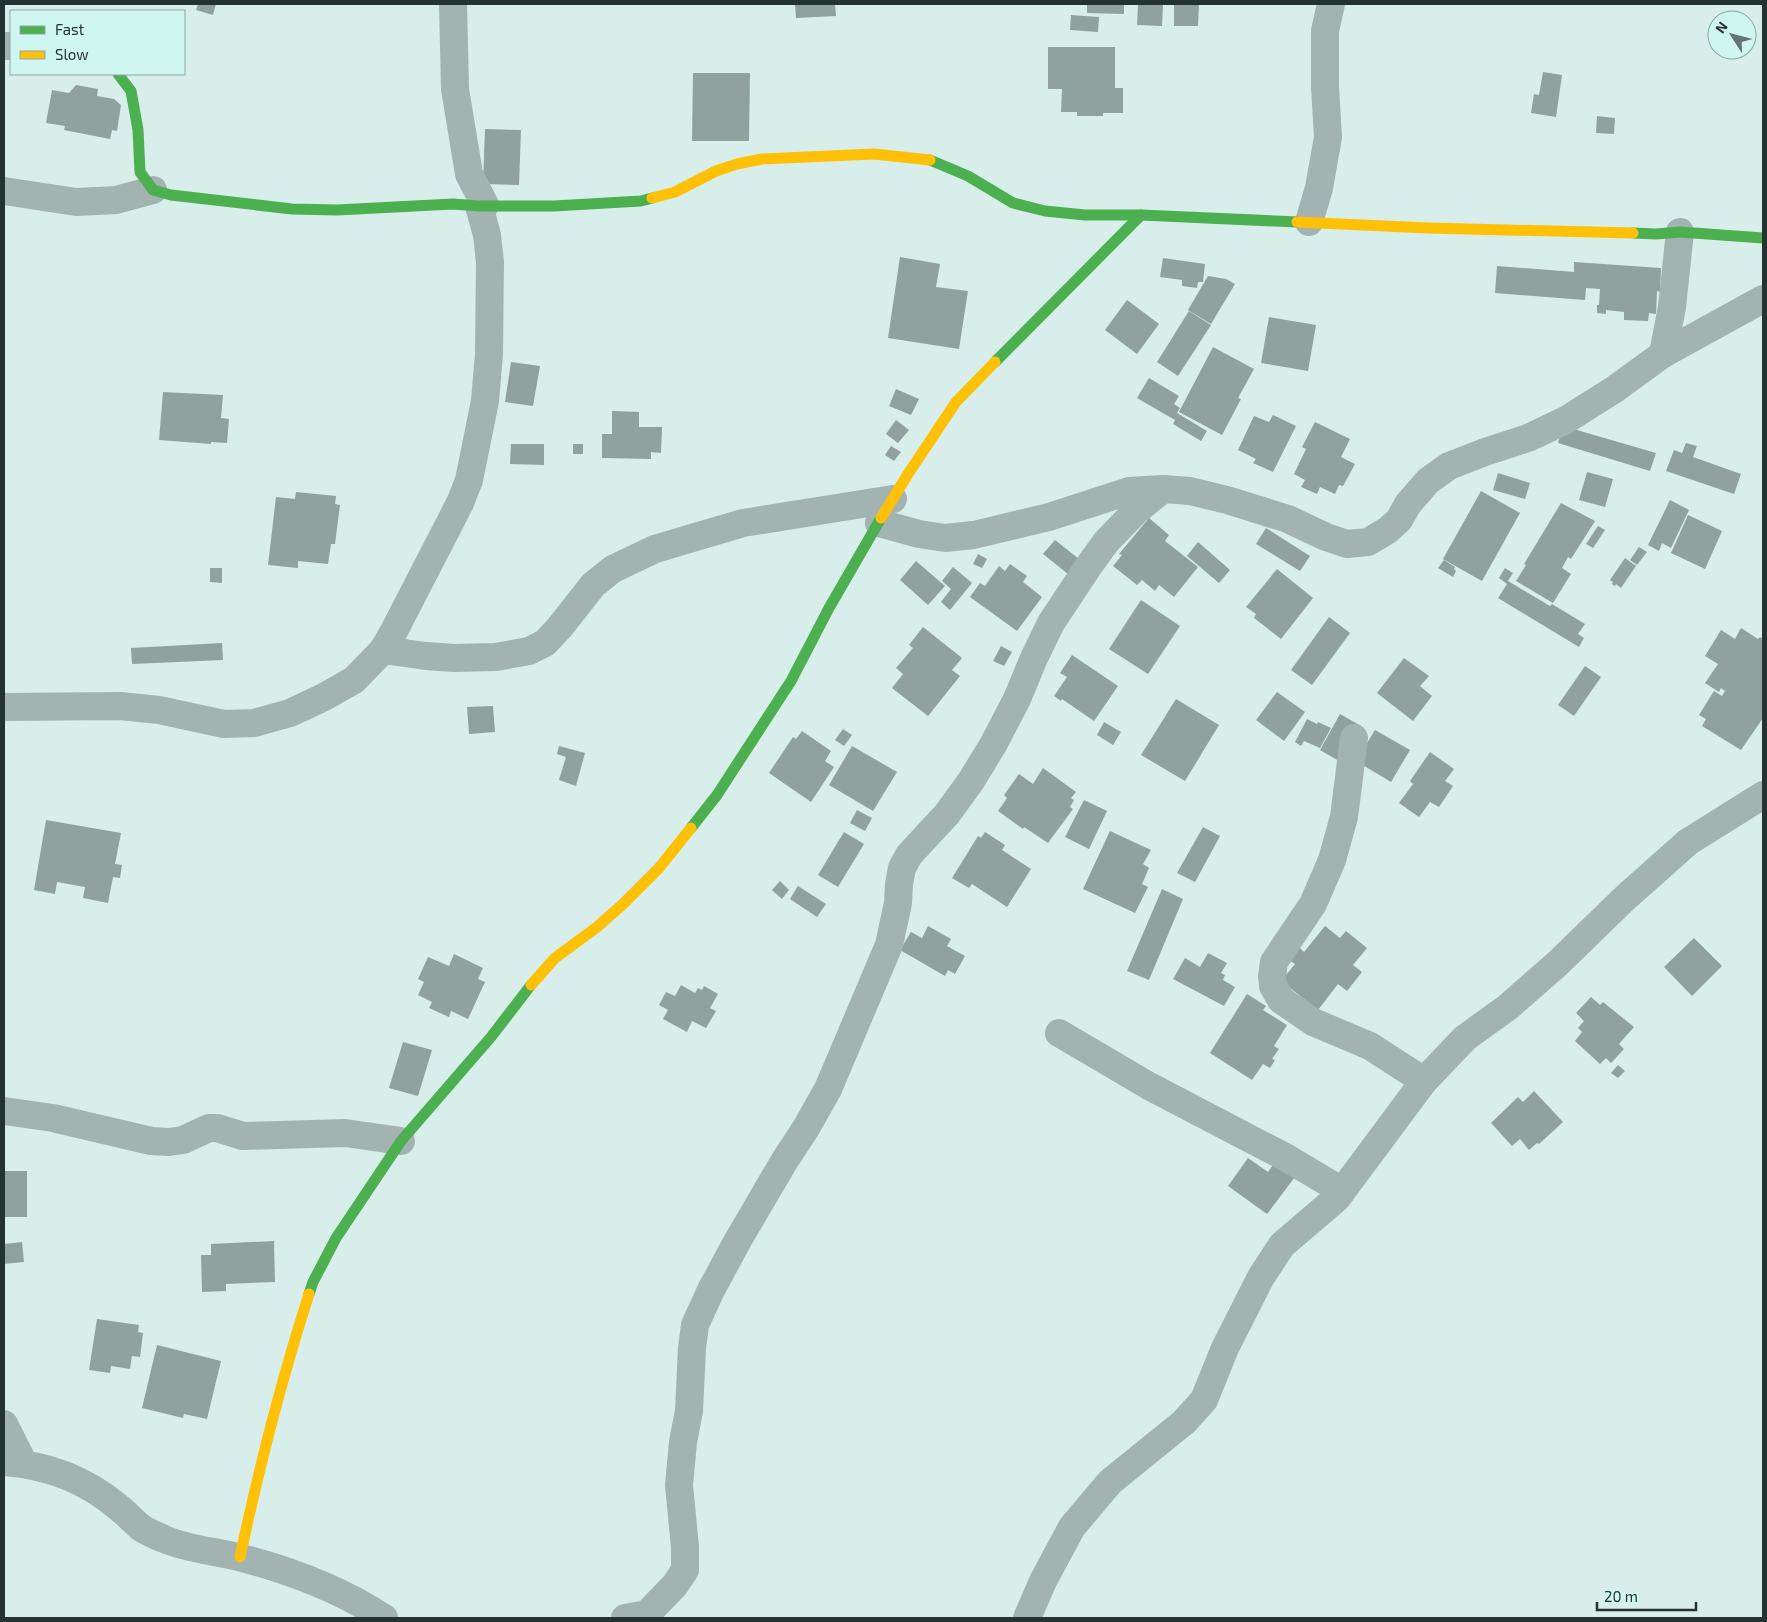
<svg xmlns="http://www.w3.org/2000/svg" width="1767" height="1622" viewBox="0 0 1767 1622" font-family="'Exo 2',sans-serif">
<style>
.building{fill:#90a19f}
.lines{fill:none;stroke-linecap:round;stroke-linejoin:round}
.street{stroke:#a2b3b1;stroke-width:28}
.fast{stroke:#4caf50;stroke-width:11}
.slow{stroke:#ffc107;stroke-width:11}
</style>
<rect width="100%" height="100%" fill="#d8eeeb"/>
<g class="building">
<polygon points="198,4 216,4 213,15 196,10"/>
<polygon points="795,4 835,4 836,16 796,18"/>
<polygon points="1087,4 1124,4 1124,14 1087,13"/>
<polygon points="1138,4 1163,4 1162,26 1137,25"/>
<polygon points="1174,4 1199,4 1198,26 1174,26"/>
<polygon points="1071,15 1099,17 1098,32 1070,30"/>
<polygon points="1048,47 1115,47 1115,88 1123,88 1123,113 1103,113 1103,116 1077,116 1077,112 1061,112 1062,89 1048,89"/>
<polygon points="1543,72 1562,75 1556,117 1531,113 1534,94 1539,95"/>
<polygon points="693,73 750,73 749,141 692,141"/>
<polygon points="76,85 98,89 97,96 114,99 121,105 117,131 112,130 110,139 64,130 65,126 46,123 52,90 69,93"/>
<polygon points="1597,116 1615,118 1614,134 1596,133"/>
<polygon points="485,129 521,130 519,185 483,184"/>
<polygon points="900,257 940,264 936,287 968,291 959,349 888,338"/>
<polygon points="1163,258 1205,264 1203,282 1198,282 1197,288 1182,286 1182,280 1160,277"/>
<polygon points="1574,262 1661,268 1660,292 1657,291 1656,314 1649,313 1648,321 1624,320 1624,312 1606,310 1606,314 1597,313 1597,305 1599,305 1600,289 1586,288 1585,300 1495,293 1497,266 1574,272"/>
<polygon points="1208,276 1226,279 1235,284 1211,324 1188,310"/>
<polygon points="1127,300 1159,324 1137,354 1105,330"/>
<polygon points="1189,311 1211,325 1178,376 1157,362"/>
<polygon points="1269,317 1316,325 1308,371 1261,363"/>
<polygon points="1213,347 1254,369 1238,398 1241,399 1222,435 1179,412"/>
<polygon points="511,362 540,366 533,406 505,402"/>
<polygon points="1149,378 1179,396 1174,404 1180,408 1177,413 1207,431 1201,441 1173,424 1175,420 1137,398"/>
<polygon points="896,389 919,399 911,415 889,406"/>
<polygon points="163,392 223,395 221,418 229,419 227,443 211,442 211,444 159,440"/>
<polygon points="612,411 639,412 639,427 662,427 661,453 651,452 651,459 602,458 602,434 612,434"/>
<polygon points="1273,415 1296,426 1273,472 1253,463 1256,459 1238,450 1254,416 1269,422"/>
<polygon points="896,420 909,430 898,443 886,434"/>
<polygon points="1315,422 1350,439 1341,457 1355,464 1343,486 1339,485 1335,494 1320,487 1317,494 1301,487 1305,480 1294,474 1306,449 1302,447"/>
<polygon points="1563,426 1656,453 1650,471 1558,443"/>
<polygon points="1686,443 1697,446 1693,457 1741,474 1734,494 1666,471 1674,450 1682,453"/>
<polygon points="511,444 544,444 544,465 510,464"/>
<rect x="573" y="444" width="10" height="10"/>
<polygon points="891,446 901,452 894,461 885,455"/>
<polygon points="1587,472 1613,479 1605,507 1579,500"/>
<polygon points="1498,473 1530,483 1525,499 1493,490"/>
<polygon points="1481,491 1520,513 1482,581 1443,559"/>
<polygon points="296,492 336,496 335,504 340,505 335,544 331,544 328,564 298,561 298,568 268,565 276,497 295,499"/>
<polygon points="1670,500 1689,510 1671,548 1662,543 1659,551 1648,545"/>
<polygon points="1561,503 1595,521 1571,559 1568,557 1562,568 1571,574 1553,603 1516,581 1526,565 1524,564"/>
<polygon points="1688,515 1722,531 1705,569 1671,553"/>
<polygon points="1149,518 1169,535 1165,541 1198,567 1174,597 1159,585 1155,591 1142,580 1137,585 1113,566 1122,555 1119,554"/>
<polygon points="1598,526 1605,530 1593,548 1586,544"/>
<polygon points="1266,528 1310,556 1300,571 1256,544"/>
<polygon points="1055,540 1084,563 1073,578 1043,554"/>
<polygon points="1198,542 1230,570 1219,583 1187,556"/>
<polygon points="1639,547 1647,552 1637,565 1630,560"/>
<polygon points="978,554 987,559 982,568 973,564"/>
<polygon points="1625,558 1636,566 1621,588 1616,584 1615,586 1612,584 1613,582 1610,580"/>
<polygon points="1444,560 1455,567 1454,569 1456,571 1453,577 1438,568"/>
<polygon points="916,561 945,586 928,605 900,580"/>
<polygon points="1010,564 1027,576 1023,582 1042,597 1017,631 970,597 980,583 985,586 999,566 1005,571"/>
<polygon points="953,567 972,583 950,610 941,602 951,589 942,581"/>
<polygon points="210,568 222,568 222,583 210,582"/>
<polygon points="1505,568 1513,573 1508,581 1550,606 1552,604 1585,624 1578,634 1584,638 1579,647 1498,598 1507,584 1499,578"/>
<polygon points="1277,569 1313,598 1281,639 1254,618 1256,614 1246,607"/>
<polygon points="1141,600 1180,626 1148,674 1109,649"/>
<polygon points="1329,617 1350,633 1312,685 1291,670"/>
<polygon points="923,627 962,658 952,670 960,676 928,716 892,688 903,674 896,668 913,648 909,645"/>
<polygon points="1741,628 1758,639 1760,637 1763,639 1763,718 1741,750 1702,726 1706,719 1699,715 1714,691 1722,696 1725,691 1721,688 1719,692 1705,683 1718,664 1705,656 1721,630 1735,639"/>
<polygon points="222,643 223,660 132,664 131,648"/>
<polygon points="1001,646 1012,652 1004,666 993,661"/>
<polygon points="1072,655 1118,686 1094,721 1062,699 1061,701 1054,696 1067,677 1060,673"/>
<polygon points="1404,658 1429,676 1420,686 1432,696 1413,721 1377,693"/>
<polygon points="1585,666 1601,677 1574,716 1558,705"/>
<polygon points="1277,692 1305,712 1284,741 1256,720"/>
<polygon points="1176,699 1219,725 1185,781 1141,755"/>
<polygon points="493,706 495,732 469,734 467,707"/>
<polygon points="1340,714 1361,726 1339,761 1320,750"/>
<polygon points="1307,719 1317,724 1318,722 1331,728 1320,748 1304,741 1301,746 1295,742"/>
<polygon points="1104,722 1121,732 1113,745 1097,735"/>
<polygon points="843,729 852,735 844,746 835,740"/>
<polygon points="1375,730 1410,750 1391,782 1356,761"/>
<polygon points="802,731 831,751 825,761 834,767 811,802 769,773 793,737 796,739"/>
<polygon points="559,746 585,753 576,786 559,780 566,757 557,754"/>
<polygon points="852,746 897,772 873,811 829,785"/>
<polygon points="1430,752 1454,769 1445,781 1453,786 1439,807 1430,802 1419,817 1399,803 1413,784 1410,781"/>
<polygon points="1043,768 1076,792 1071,798 1074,800 1070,807 1073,809 1048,843 1024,827 1023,829 998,811 1007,798 1004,795 1019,774 1033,784"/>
<polygon points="1084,800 1107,811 1089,849 1065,837"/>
<polygon points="857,810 872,818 865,831 850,823"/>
<polygon points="46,820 121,833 115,864 122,865 120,878 113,877 108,903 83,898 85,887 57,882 55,894 34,890"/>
<polygon points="1203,827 1220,836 1195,882 1177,873"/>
<polygon points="1110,831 1151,850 1143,864 1149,868 1142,884 1148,887 1135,913 1083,889"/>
<polygon points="844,832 864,844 838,887 818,875"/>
<polygon points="985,832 1005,845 1002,850 1031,869 1007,907 972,884 969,888 952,878 978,836 981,838"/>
<polygon points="780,881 789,890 782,899 772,890"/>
<polygon points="798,886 826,904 817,917 790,899"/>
<polygon points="1162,889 1183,899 1149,980 1127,971"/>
<polygon points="928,926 951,939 947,946 965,956 955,974 948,970 945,976 900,950 911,932 922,938"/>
<polygon points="1325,926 1340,938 1346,931 1367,948 1353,965 1362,972 1347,991 1338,984 1318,1010 1281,981 1295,964 1289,960 1300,948 1304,952"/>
<polygon points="1694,938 1722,966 1692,996 1664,967"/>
<polygon points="1208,953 1227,963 1221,973 1225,975 1223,980 1235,987 1224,1006 1173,979 1185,958 1200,967"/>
<polygon points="454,954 483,968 478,979 485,982 468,1019 451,1011 449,1017 429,1008 432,1002 418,995 424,982 418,979 428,957 449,966"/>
<polygon points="681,985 695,993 698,988 702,990 704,986 718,994 710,1008 716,1011 706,1028 692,1021 687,1032 663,1019 668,1010 659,1005 666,992 675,996"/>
<polygon points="1247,994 1266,1006 1263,1010 1287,1025 1274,1046 1279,1049 1272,1059 1275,1060 1270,1068 1263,1064 1252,1080 1210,1053"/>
<polygon points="1591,997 1600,1005 1603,1002 1634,1027 1619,1044 1624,1049 1611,1063 1606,1058 1600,1064 1575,1041 1582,1032 1578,1028 1584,1021 1576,1013"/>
<polygon points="403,1042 432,1050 418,1096 389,1088"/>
<polygon points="1618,1065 1625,1071 1618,1078 1611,1073"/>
<polygon points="1534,1091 1563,1122 1539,1144 1537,1143 1529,1150 1520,1139 1512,1146 1491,1123 1518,1097 1523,1102"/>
<polygon points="1248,1158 1268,1172 1275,1162 1295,1177 1267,1214 1228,1186"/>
<rect x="4" y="1171" width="23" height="46"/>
<polygon points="274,1241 275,1282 226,1284 226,1291 202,1292 201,1255 211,1255 211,1244"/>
<polygon points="22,1242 24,1262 4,1264 4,1244"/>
<polygon points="97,1319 139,1325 138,1332 143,1333 140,1357 132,1356 130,1369 111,1366 110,1373 89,1370"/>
<polygon points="157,1345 221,1361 207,1419 184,1414 183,1418 142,1408"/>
</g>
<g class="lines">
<g class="street">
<polyline points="453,4 455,89 469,174 485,205"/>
<polyline points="4,46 11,46"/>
<polyline points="4,191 76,202 116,200 153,190"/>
<polyline points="1309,222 1319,188 1328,137 1325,87 1325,31 1331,4"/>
<polyline points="1663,354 1672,307 1680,232"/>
<polyline points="879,523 919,534 945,538 974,535 1049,517 1129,491 1163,489 1190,491 1227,500 1288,519 1326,537 1347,544 1368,542 1388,530 1399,520 1408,504 1428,481 1449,466 1485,452 1528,438 1566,420 1615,389 1663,354 1763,299"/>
<polyline points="383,650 426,656 454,658 496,657 529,651 545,643 560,627 593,585 613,569 655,549 743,523 893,499"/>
<polyline points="4,707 120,706 159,710 224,724 254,723 290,713 324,697 354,680 383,650 394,631 460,503 469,480 485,401 489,354 490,262 487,235 479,206"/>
<polyline points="1354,738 1344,817 1332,860 1313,904 1274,962 1272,976 1273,986 1281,1000 1313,1022 1370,1046 1424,1081"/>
<polyline points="1059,1033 1149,1086 1287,1158 1342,1191"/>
<polyline points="4,1111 53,1118 151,1141 169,1142 183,1140 209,1128 217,1128 243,1136 345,1133 401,1141"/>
<polyline points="4,1424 24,1464"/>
<path d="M 4,1462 C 46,1465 85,1479 118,1507 C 126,1513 133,1521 140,1527 C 147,1532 157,1536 164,1539 C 187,1549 214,1551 238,1557 C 289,1570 340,1589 384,1618"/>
<polyline points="625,1618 647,1614 675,1585 685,1570 685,1547 679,1485 683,1442 689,1411 692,1348 695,1325 711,1290 738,1240 785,1160 806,1128 828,1089 889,945 898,903 899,884 902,868 909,855 947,814 971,781 993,745 1017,699 1034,658 1051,623 1088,567 1106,542 1136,511 1163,489"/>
<polyline points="1027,1618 1043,1581 1072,1527 1110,1482 1184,1422 1204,1400 1225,1348 1261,1277 1282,1245 1337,1198 1424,1081 1465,1038 1508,1007 1557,964 1625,898 1688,842 1763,795"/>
</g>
<g class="fast">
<polyline points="118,74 131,91 138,130 140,172 153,190 171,195 292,209 337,210 453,204 479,206 554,206 641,201 652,198"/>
<polyline points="930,160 968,176 1013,203 1045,211 1085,215 1141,215 1297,222"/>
<polyline points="1633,233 1656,234 1680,232 1763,238"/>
<polyline points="995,362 1141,215"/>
<polyline points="691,828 717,795 791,681 829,608 881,518"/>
<polyline points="309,1294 313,1282 336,1238 401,1141 491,1037 531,985"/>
</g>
<g class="slow">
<polyline points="652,198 675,192 716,171 737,164 762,159 874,154 930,160"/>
<polyline points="1297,222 1428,228 1633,233"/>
<polyline points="881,518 908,474 956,402 995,362"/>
<polyline points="531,985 555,958 597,927 622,905 659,868 691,828"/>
<path d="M 240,1557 C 259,1468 281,1381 309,1294"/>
</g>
</g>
<rect width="1767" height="1622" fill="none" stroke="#243331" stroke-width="10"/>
<rect x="10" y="10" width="175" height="65" fill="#d0f6f1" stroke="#8ba8a4"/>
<rect x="20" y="26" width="25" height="8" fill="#4caf50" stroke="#8ba8a4"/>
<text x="55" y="35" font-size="15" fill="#243331">Fast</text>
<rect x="20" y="51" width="25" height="8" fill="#ffc107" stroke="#8ba8a4"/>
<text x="55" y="60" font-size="15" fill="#243331">Slow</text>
<g transform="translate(1732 35) rotate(306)"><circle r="24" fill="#d0f6f1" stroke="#8ba8a4"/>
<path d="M0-4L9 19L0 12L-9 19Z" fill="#637472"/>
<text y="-8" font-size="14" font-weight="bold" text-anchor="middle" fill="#243331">N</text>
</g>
<path d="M1597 1602v8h99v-8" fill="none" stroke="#243331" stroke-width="2.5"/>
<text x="1604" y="1602" font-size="15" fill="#243331" stroke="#d0f6f1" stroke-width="4" paint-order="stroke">20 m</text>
</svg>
